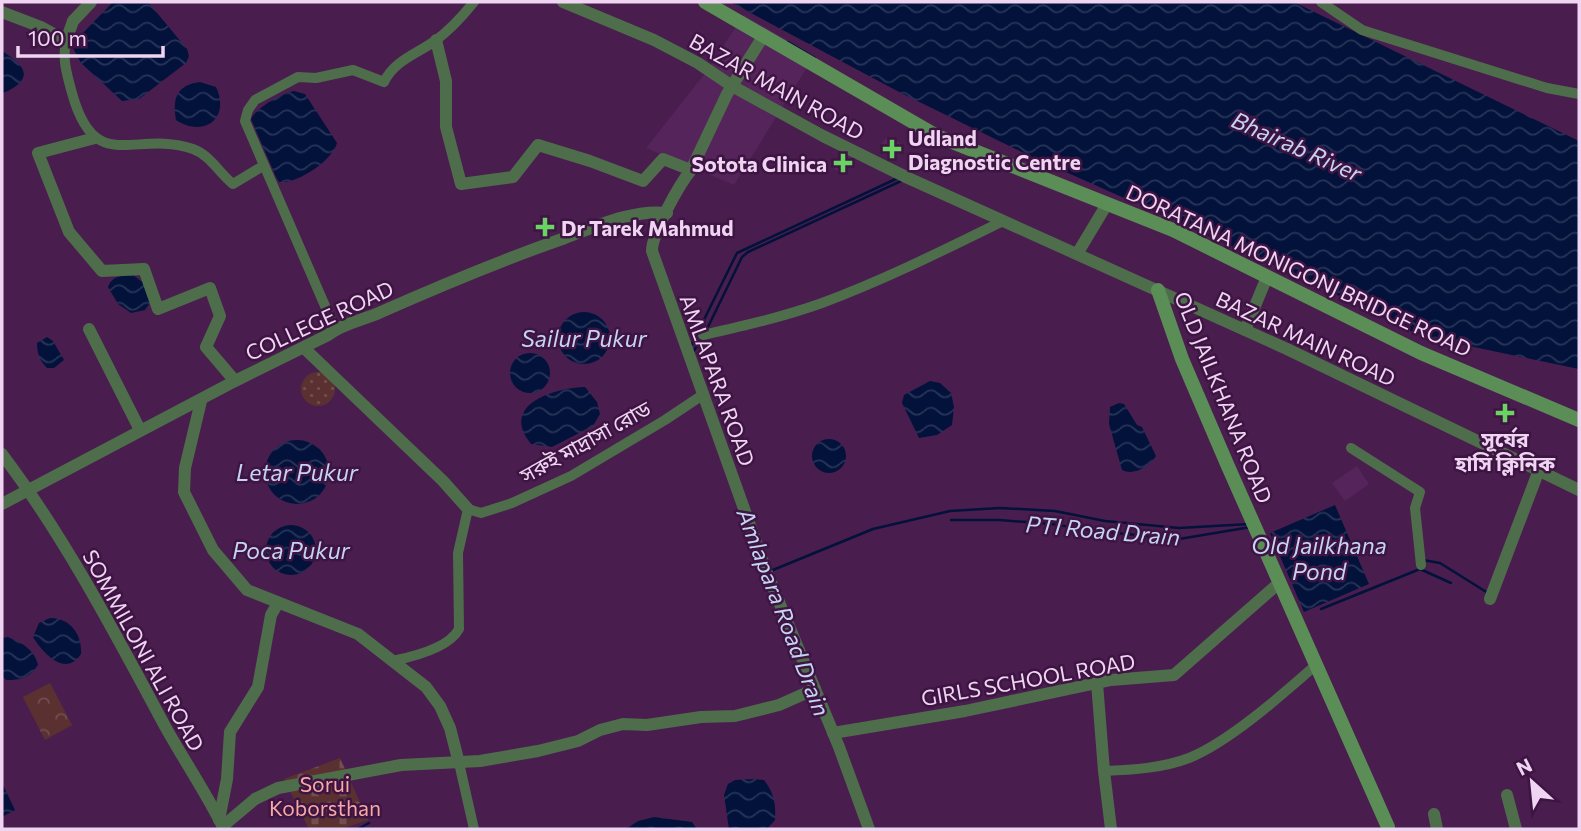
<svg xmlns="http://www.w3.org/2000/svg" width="1581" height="831" viewBox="0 0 1581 831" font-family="Commissioner,'Noto Sans Bengali',sans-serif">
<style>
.built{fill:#54245a}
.cemetery{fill:url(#cemetery-stones)}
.park{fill:url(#park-crowns)}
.garden{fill:url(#garden-dots)}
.water{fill:url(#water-waves)}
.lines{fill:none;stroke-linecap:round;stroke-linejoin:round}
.stream{stroke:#02123b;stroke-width:2.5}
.minor{stroke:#4e6d4b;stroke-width:10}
.tertiary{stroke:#4e6d4b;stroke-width:12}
.secondary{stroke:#5b8d57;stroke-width:14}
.poi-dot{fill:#6ad364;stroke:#3e1443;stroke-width:2.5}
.labels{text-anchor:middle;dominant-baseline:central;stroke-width:5;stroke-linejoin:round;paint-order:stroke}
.street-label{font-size:21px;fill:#efd5f2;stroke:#3e1443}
.poi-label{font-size:21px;font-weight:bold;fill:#efd5f2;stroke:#3e1443;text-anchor:start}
.park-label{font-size:21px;fill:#f6a9a5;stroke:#3e1443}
.water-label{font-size:23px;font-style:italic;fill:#c4d4f2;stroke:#3e1443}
</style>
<defs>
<pattern id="cemetery-stones" width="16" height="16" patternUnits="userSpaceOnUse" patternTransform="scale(1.75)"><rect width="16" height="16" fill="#5a3130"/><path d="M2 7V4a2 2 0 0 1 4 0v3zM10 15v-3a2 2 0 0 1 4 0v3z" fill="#724e4e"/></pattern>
<pattern id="park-crowns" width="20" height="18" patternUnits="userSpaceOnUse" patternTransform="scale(1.75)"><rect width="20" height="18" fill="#5a3130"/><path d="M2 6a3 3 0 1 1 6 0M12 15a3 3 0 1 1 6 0" fill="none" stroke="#724e4e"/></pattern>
<pattern id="garden-dots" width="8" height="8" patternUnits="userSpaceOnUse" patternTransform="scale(1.75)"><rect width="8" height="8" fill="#5a3130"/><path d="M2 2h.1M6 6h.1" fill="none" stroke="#724e4e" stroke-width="1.8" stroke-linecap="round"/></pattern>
<pattern id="water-waves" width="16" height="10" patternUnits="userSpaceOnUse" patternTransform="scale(1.75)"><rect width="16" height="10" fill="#02123b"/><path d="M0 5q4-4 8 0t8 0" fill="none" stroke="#273458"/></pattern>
</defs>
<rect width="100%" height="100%" fill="#491e4e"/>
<g class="built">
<polygon points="744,15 814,56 734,185 646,148 706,72"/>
<polygon points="891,137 903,145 893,159 882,151 884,147 881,144 886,138 889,140"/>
<polygon points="844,152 853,157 842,174 833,168"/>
<polygon points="1357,466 1369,484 1345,501 1332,483"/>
</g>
<polygon class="cemetery" points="340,758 368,820 341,829 309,829 284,779"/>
<polygon class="park" points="50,683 72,725 45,740 23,697"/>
<circle class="garden" cx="318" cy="389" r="17"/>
<g class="water">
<polygon points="113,2 148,2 187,49 189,56 186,63 139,99 122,101 81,63 73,48 80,36"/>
<polygon points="730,2 1294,2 1579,141 1579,369 1431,338 1415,333 1294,274 1030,156 901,93"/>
<path d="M 2,51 C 28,68 34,79 2,94 Z"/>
<path d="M 200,82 L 216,87 C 231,119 203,138 176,120 C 172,98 177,85 200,82 Z"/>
<path d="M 294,91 L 305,94 L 337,143 C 333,160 296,185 279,182 L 276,177 L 251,119 C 257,107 281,94 294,91 Z"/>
<path d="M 133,275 L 146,285 L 150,303 L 145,310 L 131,313 L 118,304 L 108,287 C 113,275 121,276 133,275 Z"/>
<circle cx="584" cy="338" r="26"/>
<path d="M 47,337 L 53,341 L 64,360 L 54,368 L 47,368 C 40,361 37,354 37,343 Z"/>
<circle cx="530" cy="373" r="20"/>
<polygon points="930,381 940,383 951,393 954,407 952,425 937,435 919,438 902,403 904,395"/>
<path d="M 585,387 L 597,402 L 600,414 L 593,426 L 552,447 L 531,444 C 499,405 553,388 585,387 Z"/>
<path d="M 1119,403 L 1124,404 L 1137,425 L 1142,427 L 1156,456 C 1149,467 1133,476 1122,470 L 1109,424 L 1110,407 Z"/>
<circle cx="829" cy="456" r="17"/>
<circle cx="297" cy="472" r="32"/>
<polygon points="1335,505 1369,584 1304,612 1270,533"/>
<circle cx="291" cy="550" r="25"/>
<path d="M 50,618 C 71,618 82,635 81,654 C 65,678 43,653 33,637 L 39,623 Z"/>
<path d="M 8,637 C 22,643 34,649 38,665 C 29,678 21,680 6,680 L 2,676 L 2,638 Z"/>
<path d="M 753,779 L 764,780 C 774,793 776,804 775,820 L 767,829 L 729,829 L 724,795 L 728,784 L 735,780 Z"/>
<polygon points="2,783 15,810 2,817"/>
<polygon points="654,817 692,822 697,829 626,829 638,821"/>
</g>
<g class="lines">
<g class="stream">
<polyline points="788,42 815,58"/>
<polygon points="900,177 1156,292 1187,375 1250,524 1179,528 1105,521 1055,511 1000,508 950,511 873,529 768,572 689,350 737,253"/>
<polyline points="706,331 742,257 748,252 901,181"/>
<polyline points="693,352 703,337"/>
<polyline points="951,520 999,520 1051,524 1105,532 1179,539 1251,527"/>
<polyline points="1423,560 1440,563 1488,593"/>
<polyline points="1321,609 1420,569 1451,583"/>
<polyline points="358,829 369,823"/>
</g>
<g class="minor">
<polyline points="1321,2 1362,30 1547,88 1579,94"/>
<path d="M 66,41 C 62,59 67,75 72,93 C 95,177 135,129 193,149 C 210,155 220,174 233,184 L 263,166"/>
<path d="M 335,329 L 245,121 L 248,110 L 255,100 L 298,77 L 316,78 L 353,70 L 384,82 C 394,61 416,54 435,41 C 450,30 462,17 474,2"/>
<path d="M 703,335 C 743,326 783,317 822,303 C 884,280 944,250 1003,221"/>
<polyline points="1351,448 1420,492 1415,508 1421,565"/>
<path d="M 392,661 C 412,657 449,648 459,629 L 458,553 L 468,509 L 481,513 L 512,503 L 571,476 L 665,420 L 704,394"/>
<polyline points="459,763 474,829"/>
<path d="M 1104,771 C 1132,770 1163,768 1189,758 C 1229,742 1283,694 1316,665"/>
</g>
<g class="tertiary">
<polyline points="563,2 654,40 698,63 732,86 823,136 908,178 1287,349 1579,490"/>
<polyline points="2,12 41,27 66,41 73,21 91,2"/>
<path d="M 764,35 L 727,94 L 691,170 C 679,185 652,233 652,251 L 767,573 L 839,747 L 869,829"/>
<polyline points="436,40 446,81 446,127 461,184 513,177 538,145 590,161 643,181 663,159 691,170"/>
<polyline points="95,138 38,153 69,232 102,271 144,269 158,309 210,288 220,316 206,347 235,381"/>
<polyline points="1077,254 1107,204"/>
<polyline points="89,329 140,430"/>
<polyline points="1245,330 1267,277"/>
<polyline points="304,348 443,481 468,509"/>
<polyline points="201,401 185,468 184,492 213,550 247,590 358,634 426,687 440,706 450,728 459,763"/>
<path d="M 2,454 C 66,539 116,635 166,728 C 185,762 207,794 224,829"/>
<path d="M 2,504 L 235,381 L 328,335 C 343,323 364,320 381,312 C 442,285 502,260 565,238 C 597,226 633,209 667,213"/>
<polyline points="1490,599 1539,470"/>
<polyline points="1097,683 1104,771 1111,829"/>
<polyline points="833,733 965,711 1111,680 1174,675 1279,583"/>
<polyline points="1507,795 1516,829"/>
<polyline points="1434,814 1437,829"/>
<polyline points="219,820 227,779 230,732 258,687 271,615 278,603"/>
<polyline points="223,826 255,799 278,788 401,765 480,761 538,751 578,741 600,730 623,724 647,725 701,717 735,716 779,705 815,689"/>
</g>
<g class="secondary">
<polyline points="705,2 937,136 1173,230 1421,353 1579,420"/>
<polyline points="1158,290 1182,359 1227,464 1388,827"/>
</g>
</g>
<g class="poi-dot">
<path d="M888.5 138.5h7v7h7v7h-7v7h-7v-7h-7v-7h7z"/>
<path d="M839.5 152.5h7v7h7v7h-7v7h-7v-7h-7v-7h7z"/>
<path d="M541.5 216.5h7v7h7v7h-7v7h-7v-7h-7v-7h7z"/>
<path d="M1501.5 402.5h7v7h7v7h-7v7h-7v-7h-7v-7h7z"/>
</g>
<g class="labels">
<g class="street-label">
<text transform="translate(777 86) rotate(29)">BAZAR MAIN ROAD</text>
<text transform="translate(1299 270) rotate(25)">DORATANA MONIGONJ BRIDGE ROAD</text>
<text transform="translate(319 320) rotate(-25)">COLLEGE ROAD</text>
<text transform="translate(1306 338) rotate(25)">BAZAR MAIN ROAD</text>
<text transform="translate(718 380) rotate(70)">AMLAPARA ROAD</text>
<text transform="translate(1224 397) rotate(68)">OLD JAILKHANA ROAD</text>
<text transform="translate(585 441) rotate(-29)">সরুই মাদ্রাসা রোড</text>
<text transform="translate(144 650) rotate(61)">SOMMILONI ALI ROAD</text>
<text transform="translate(1028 679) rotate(-10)">GIRLS SCHOOL ROAD</text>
</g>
<g class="poi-label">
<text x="908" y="137">Udland<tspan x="908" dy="24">Diagnostic Centre</tspan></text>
<text x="827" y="163" text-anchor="end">Sotota Clinica</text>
<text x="561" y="227">Dr Tarek Mahmud</text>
<text x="1505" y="438" text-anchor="middle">সূর্যের<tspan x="1505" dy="24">হাসি ক্লিনিক</tspan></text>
</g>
<g class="park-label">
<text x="325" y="783">Sorui<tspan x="325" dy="24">Koborsthan</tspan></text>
</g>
<g class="water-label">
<text transform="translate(1297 146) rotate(24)">Bhairab River</text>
<text x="584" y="338">Sailur Pukur</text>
<text x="297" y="472">Letar Pukur</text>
<text transform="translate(1103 530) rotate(5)">PTI Road Drain</text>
<text x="1319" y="545">Old Jailkhana<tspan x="1319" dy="26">Pond</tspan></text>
<text x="291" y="550">Poca Pukur</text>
<text transform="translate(784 612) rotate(69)">Amlapara Road Drain</text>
</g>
</g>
<rect width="1581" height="831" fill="none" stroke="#efd5f2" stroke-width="7"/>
<g transform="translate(1532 782) rotate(333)" stroke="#3e1443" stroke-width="5" paint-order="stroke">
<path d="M0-5L12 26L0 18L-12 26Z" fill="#efd5f2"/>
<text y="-10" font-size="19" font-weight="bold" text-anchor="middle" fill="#efd5f2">N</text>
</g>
<path d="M18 46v10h145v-10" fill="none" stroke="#efd5f2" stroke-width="3.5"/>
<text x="28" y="46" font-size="21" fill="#efd5f2" stroke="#3e1443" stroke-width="5" paint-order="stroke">100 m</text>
</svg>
